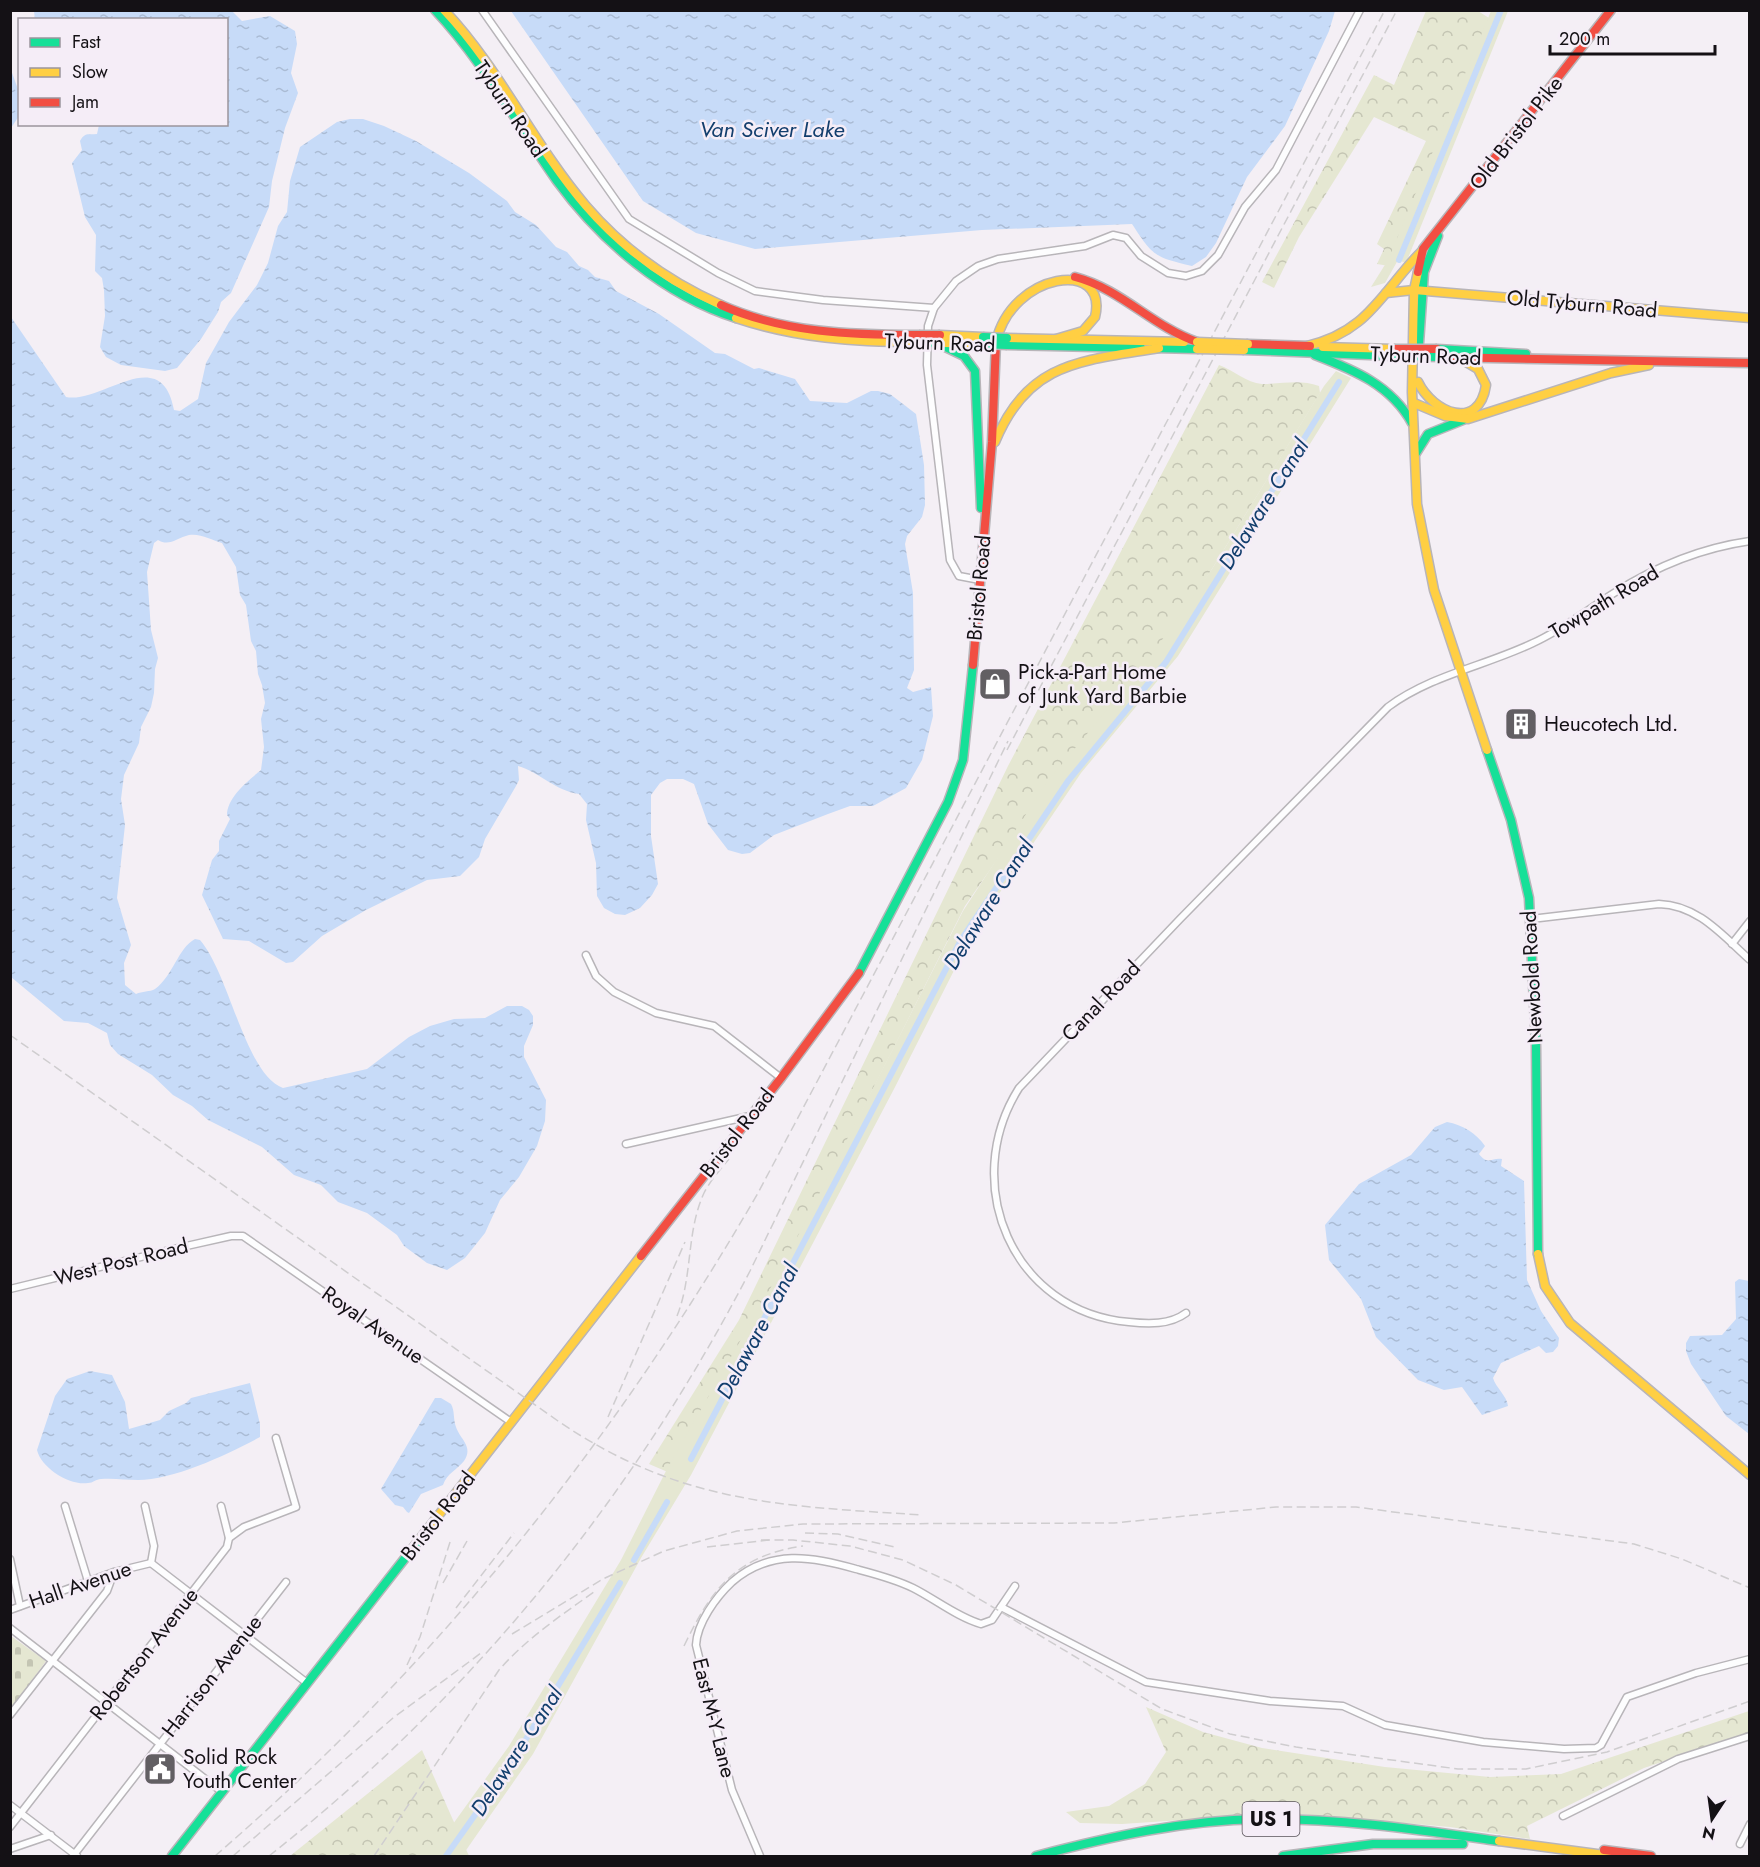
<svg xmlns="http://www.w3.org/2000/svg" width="1760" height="1867" viewBox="0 0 1760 1867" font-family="Jost,sans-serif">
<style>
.forest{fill:url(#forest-crowns)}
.cemetery{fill:url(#cemetery-stones)}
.park{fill:#e5e7d2}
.water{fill:url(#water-ripples)}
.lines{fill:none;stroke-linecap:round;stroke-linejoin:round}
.canal{stroke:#c7dbf8;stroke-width:6}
.street-casing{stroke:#b8b5b9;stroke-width:9}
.fast-casing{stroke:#b8b5b9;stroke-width:11}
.slow-casing{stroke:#b8b5b9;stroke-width:11}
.jam-casing{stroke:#b8b5b9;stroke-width:11}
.street{stroke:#fdfdfe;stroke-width:6}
.fast{stroke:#16e098;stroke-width:8}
.slow{stroke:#ffcf43;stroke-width:8}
.jam{stroke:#f24e42;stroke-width:8}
.rail{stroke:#cfcdcf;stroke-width:1.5;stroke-dasharray:9 4.5;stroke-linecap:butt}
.fast-bridge-casing{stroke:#b8b5b9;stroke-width:11;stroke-linecap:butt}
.slow-bridge-casing{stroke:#b8b5b9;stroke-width:11;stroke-linecap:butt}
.jam-bridge-casing{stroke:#b8b5b9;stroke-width:11;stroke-linecap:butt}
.fast-bridge{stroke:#16e098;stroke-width:8}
.slow-bridge{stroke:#ffcf43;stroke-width:8}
.jam-bridge{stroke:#f24e42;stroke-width:8}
.labels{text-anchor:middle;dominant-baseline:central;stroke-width:5;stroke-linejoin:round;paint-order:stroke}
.shield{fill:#f5edf7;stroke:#585359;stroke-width:1.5}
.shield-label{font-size:20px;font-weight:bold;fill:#141115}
.street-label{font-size:21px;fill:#141115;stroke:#f5edf7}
.poi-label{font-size:21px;fill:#141115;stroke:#f5edf7;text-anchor:start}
.water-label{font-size:22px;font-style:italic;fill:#123e6d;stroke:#f5edf7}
</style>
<defs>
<pattern id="forest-crowns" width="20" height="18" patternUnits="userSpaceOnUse" patternTransform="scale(1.5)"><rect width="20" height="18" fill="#e5e7d2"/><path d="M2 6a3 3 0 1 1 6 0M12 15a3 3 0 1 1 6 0" fill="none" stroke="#c4c5b3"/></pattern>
<pattern id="cemetery-stones" width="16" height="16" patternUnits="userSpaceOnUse" patternTransform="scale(1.5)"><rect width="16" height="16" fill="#e5e7d2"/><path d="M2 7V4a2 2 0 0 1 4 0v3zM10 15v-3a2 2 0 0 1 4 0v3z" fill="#c4c5b3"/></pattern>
<pattern id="water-ripples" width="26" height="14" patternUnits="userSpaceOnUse" patternTransform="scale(1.5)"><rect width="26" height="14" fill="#c7dbf8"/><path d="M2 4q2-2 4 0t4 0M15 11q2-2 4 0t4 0" fill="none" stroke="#aabbd4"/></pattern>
</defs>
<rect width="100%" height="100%" fill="#f4eff5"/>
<g class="forest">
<polygon points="1426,11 1478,11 1489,18 1389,266 1377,264 1384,249 1377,244 1426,141 1374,117 1299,237 1274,288 1262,282 1374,75 1394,85"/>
<path d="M 1219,365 C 1234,370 1246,383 1262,384 C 1282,384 1300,379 1319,386 L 1320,393 L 1212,569 L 1148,668 L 1048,786 L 965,906 L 790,1254 L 670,1473 L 649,1464 L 739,1320 L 1008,766 Z"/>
<polygon points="1146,1707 1203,1732 1262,1748 1385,1767 1490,1777 1561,1774 1749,1711 1749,1733 1644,1768 1527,1826 1530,1839 1450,1827 1287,1813 1122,1824 1080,1823 1066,1812 1109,1806 1145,1784 1166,1752"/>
<polygon points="422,1750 469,1856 290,1856"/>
</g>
<polygon class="cemetery" points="11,1636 46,1661 11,1709"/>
<g class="park">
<polygon points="1491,11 1508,11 1406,263 1398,260 1385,283 1371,287 1388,260"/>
<polygon points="1336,371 1351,378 1178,656 1081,773 975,929 894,1089 691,1475 641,1558 533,1754 462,1856 430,1856 509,1746 621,1560 668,1467 779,1273 963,911 1047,782 1145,664 1212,569 1324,386"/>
</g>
<g class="water">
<path d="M 34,11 L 232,11 L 242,21 L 270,16 L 295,31 L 297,44 L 291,73 L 298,93 L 285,128 L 272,181 L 269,207 L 231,293 L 221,302 L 218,312 L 201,339 L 177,368 L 165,371 L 121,365 L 106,357 L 100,347 L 105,316 L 104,290 L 102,278 L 95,271 L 96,235 L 85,217 L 72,163 L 82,150 L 80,141 C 85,132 88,135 97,134 L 99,125 L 226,124 L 226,20 L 35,20 Z"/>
<path d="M 511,11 L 1335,11 L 1329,31 L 1285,126 L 1247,177 L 1216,243 L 1206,257 L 1192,266 C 1154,257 1153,256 1132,224 L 982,230 L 755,249 L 696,233 L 643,201 Z"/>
<polygon points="10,67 20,95 19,116 11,128"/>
<path d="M 350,119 L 363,119 L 384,126 L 416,141 L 469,173 L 507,201 L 515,212 L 536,225 L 556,247 L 567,252 L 579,266 L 588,270 L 595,277 L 609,281 L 616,291 L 659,314 L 715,353 L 725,354 L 754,369 L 759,368 L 795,379 L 810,401 L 847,403 L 871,391 L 878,391 L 890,394 L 916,414 L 924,465 L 925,505 L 922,517 L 907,536 L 905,544 L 913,593 L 914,670 L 907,688 L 913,692 L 931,687 L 933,716 L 922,760 L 906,788 L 873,806 L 850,806 L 828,814 L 774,835 L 750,853 L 742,854 L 728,850 L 708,824 L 694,784 L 683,779 L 667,779 L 660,783 L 651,795 L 651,836 L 658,884 L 652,895 L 640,908 L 625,915 L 615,914 L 604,908 L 597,896 L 596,863 L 586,820 L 587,804 L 579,794 C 556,791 539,772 518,766 L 519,780 L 516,786 L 485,839 L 479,857 L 460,876 L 427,880 L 366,910 L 322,936 L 293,962 L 286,963 L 249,941 L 223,939 L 202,895 L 212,860 L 219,851 L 219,841 L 230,819 L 227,815 C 227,797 249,780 261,770 L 264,747 L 261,719 L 265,703 L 262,685 L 258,674 L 256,651 L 251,641 L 246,605 L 240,595 L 236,567 L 222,543 C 212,540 200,533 189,535 C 177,538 169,547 158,540 L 154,543 L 147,572 L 151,630 L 158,658 L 155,669 L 154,693 L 151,707 L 141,727 L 139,743 L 124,775 L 121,799 L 125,825 L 117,898 L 131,945 L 124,963 L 125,985 L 136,994 C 142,991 150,992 155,989 C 173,976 178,948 195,939 L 200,940 C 230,975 245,1074 283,1088 L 367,1069 L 409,1037 L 430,1026 L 454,1019 L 485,1018 L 507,1006 L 522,1006 L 529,1010 L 533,1016 L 533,1025 L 524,1046 L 524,1057 L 546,1100 L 545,1121 L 537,1146 L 519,1177 L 500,1200 L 485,1233 L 465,1258 L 447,1270 L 427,1263 L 404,1246 L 397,1235 L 367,1213 L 338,1202 L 321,1185 L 294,1175 L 262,1147 L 208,1120 L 192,1106 L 173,1095 L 152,1075 L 118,1054 L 110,1045 L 107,1033 L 88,1023 L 64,1021 L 11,977 L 11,317 L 66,397 C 102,404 161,341 174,410 L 180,411 L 198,399 L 206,363 L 229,322 L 257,285 L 268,263 L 278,226 L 287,212 L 290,181 L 300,147 L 337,122 Z"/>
<path d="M 1447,1122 C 1463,1125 1476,1133 1485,1146 L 1479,1154 C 1488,1166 1492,1157 1502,1159 L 1501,1166 L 1524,1181 L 1527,1280 L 1541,1311 L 1559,1338 L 1558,1346 L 1553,1352 L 1546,1353 L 1539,1346 L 1501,1363 L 1493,1378 C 1496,1388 1507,1396 1508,1406 L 1482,1415 L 1462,1387 L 1444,1390 L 1418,1380 L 1376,1337 L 1361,1299 L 1329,1260 L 1325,1225 L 1359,1184 L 1411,1155 L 1435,1127 Z"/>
<polygon points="1739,1279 1749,1281 1749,1434 1726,1416 1691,1364 1686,1351 1686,1343 1690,1336 1722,1335 1736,1319 1735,1282"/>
<path d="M 90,1371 L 112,1375 L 125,1402 L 129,1429 L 160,1420 L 169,1411 L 186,1403 L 191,1398 L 250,1383 L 260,1424 L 260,1437 C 229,1454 173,1480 138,1480 C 126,1480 114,1478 101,1479 C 96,1479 93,1483 88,1483 C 70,1486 41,1468 37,1450 L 55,1396 L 67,1379 Z"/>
<path d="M 435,1398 L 441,1398 L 451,1404 C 455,1411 453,1419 456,1427 C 460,1439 474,1447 464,1461 C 457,1470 447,1473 443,1485 L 421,1494 L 409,1513 L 407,1512 L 403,1507 L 395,1505 L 381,1489 Z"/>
</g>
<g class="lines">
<g class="canal">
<polyline points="1399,260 1501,10"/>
<polyline points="691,1459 961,940 1068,781 1166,662 1339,382"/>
<polyline points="634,1560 667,1502"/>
<polyline points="446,1856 511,1764 620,1583"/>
</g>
<g class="street-casing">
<g id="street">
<polyline points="482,10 629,219 718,273 755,291 823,300 934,308"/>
<polyline points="980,580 959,576 950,560 927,365 928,326 934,308 956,281 978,266 998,259 1085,246 1113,235 1126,238 1141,256 1168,273 1186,276 1202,271 1218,255 1245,207 1276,170 1360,10"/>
<path d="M 1531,919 L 1659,904 C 1698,905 1723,936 1750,960"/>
<polyline points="1732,944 1750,921"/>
<polyline points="586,955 596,976 614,992 656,1013 714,1026 781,1078"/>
<polyline points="626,1144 750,1116"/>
<polyline points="10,1289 182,1247 231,1236 243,1236 511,1422"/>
<path d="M 1186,1313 C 1170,1325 1148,1324 1129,1322 C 1012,1312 959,1183 1019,1088 L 1180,919 L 1388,707 C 1431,675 1485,666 1533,643 C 1562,630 1587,610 1614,593 C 1655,567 1701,548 1750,541"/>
<polyline points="65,1506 88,1581"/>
<polyline points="145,1506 154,1546 151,1563"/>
<polyline points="221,1506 229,1538"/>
<polyline points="10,1559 20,1606"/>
<polyline points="151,1563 307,1683"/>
<polyline points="1001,1607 1146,1682 1270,1701 1343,1706 1385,1725 1483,1742 1564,1749 1596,1748 1601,1745 1627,1697 1696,1673 1750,1659"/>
<polyline points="10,1610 114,1572 151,1563"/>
<polyline points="10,1628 222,1792"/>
<polyline points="10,1715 107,1591 114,1572"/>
<polyline points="10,1805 77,1856"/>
<polyline points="1563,1816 1678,1759 1750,1736"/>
<polyline points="10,1827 227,1547 229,1538 244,1527 296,1507 276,1438"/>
<polyline points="1740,1844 1750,1824"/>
<polyline points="10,1849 51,1835"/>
<polyline points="73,1856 286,1582"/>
<path d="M 760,1856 L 732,1790 L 696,1645 C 697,1623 716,1597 732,1582 C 770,1549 812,1556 856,1569 C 875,1574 895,1579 913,1588 C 935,1599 957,1617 981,1624 L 992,1620 L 1015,1586"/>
</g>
</g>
<g class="fast-casing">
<g id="fast">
<path d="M 435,10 C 484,62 516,123 557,181 C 601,241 664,295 736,318"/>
<polyline points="937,343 964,356 975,371 981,508"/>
<polyline points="1419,343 1424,272 1438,236"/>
<polyline points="1007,345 1141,348"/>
<polyline points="1154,348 1197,349"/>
<polyline points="1437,349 1526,354"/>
<polyline points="1244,350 1394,356"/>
<path d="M 1315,355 C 1354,370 1391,385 1412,423"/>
<polyline points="1416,453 1428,434 1463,420"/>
<polyline points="1487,750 1511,820 1529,898 1536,1046 1538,1254"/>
<polyline points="859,973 948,802 963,760 973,665"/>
<polyline points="172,1856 420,1539"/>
<path d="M 1036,1856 C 1109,1837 1184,1820 1260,1819 C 1340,1818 1420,1830 1499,1841"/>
<polyline points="1283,1856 1373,1844 1463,1844"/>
</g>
</g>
<g class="slow-casing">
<g id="slow">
<path d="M 444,10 C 500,69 533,144 586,206 C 623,249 669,282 721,305"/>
<polyline points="1418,272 1414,290 1412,392 1417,504 1434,590 1487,750"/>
<polyline points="1386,293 1414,290 1750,318"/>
<path d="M 736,318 C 796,338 854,342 917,342"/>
<polyline points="940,335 983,337"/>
<polyline points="1007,338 1184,342"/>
<path d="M 996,342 C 1012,272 1109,258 1095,317 L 1083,331 L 1056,339"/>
<polyline points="944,343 981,344"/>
<path d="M 1307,346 C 1368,332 1381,293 1421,252"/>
<polyline points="1323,347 1394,349"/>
<path d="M 1418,382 C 1433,413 1479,432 1486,385 L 1478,369 L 1463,360"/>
<polyline points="1414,403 1445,416 1468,419 1611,373 1649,365"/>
<path d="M 995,442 C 1028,361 1082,361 1159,348"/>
<polyline points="1538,1254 1545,1286 1570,1323 1750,1475"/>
<polyline points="420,1539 641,1256"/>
<polyline points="1499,1841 1612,1856"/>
</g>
</g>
<g class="jam-casing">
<g id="jam">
<polyline points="1418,272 1423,249 1611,10"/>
<path d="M 1075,277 C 1121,289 1152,326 1197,342"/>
<path d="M 721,305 C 784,333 851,335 919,335"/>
<polyline points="1248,344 1310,346"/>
<polyline points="1440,357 1750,363"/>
<polyline points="973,665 992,442 996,342"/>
<polyline points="641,1256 781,1078 859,973"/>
<polyline points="1604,1850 1651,1856"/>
</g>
</g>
<use href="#street" class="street"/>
<use href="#fast" class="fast"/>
<use href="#slow" class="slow"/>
<use href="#jam" class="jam"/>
<g class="rail">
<polyline points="1007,750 1397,10"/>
<path d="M 10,1035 L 558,1421 C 680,1504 782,1506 923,1515"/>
<path d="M 677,1316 C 693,1276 686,1232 704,1193 C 710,1181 720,1170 729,1159"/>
<polyline points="608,1417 685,1242"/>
<polyline points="805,1533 838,1534 895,1547"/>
<polyline points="761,1540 793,1540 850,1546 903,1560 956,1585 1162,1709 1230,1734 1296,1747 1458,1769 1526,1769 1607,1752 1750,1701"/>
<polyline points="707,1547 769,1540"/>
<polyline points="443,1583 467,1541"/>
<polyline points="456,1608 514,1533"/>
<polyline points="512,1634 603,1579 664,1551 737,1531 803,1524 1114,1523 1276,1507 1356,1507 1634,1544 1682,1559 1750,1588"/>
<path d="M 684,1646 C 712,1588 736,1556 803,1546"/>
<polyline points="407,1665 420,1637 451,1539"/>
<path d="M 215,1856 C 436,1665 612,1445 758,1193 L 1385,10"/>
<polyline points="233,1856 393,1718 481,1653"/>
<path d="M 269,1856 C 471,1697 632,1499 750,1271 L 1008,741"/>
<path d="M 374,1856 L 499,1670 C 526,1639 560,1616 594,1592"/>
</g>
<g class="fast-bridge-casing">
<g id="fast-bridge">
<polyline points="983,337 1007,338"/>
<polyline points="917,342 937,343"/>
<polyline points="981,344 1007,345"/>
<polyline points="1394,356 1440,357"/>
</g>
</g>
<g class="slow-bridge-casing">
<g id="slow-bridge">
<polyline points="1197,342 1248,344"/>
<polyline points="1197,349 1244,350"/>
</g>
</g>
<g class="jam-bridge-casing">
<g id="jam-bridge">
<polyline points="919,335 940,335"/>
<polyline points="1394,349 1437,349"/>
</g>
</g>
<use href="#fast-bridge" class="fast-bridge"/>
<use href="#slow-bridge" class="slow-bridge"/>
<use href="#jam-bridge" class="jam-bridge"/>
</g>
<defs>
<g id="shop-square" transform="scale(1.725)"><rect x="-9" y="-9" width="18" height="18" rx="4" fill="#625f63" stroke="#f5edf7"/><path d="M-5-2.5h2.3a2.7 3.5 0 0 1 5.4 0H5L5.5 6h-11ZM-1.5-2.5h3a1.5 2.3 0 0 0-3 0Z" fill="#fff"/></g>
<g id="building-square" transform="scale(1.725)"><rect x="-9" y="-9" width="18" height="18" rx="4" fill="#625f63" stroke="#f5edf7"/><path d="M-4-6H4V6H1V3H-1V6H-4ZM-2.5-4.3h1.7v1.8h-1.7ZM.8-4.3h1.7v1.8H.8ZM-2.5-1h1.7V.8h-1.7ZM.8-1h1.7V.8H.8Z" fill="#fff"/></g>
<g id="civic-square" transform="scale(1.725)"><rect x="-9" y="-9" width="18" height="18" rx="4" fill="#625f63" stroke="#f5edf7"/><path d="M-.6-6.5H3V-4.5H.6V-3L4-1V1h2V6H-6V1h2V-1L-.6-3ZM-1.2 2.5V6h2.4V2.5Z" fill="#fff"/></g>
</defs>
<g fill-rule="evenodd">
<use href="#shop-square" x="995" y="684"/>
<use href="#building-square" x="1521" y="724"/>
<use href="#civic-square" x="160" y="1769"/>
</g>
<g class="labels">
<rect class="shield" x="1242.5" y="1802" width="57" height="34" rx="4.5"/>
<g class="shield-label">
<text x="1271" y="1819">US 1</text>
</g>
<g class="street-label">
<text transform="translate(510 109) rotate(56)">Tyburn Road</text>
<text transform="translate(1516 133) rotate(-52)">Old Bristol Pike</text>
<text transform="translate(1582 304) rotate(5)">Old Tyburn Road</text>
<text transform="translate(940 343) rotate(2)">Tyburn Road</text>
<text transform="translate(1426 356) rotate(2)">Tyburn Road</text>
<text transform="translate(979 588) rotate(-85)">Bristol Road</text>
<text transform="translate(1604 602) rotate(-31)">Towpath Road</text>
<text transform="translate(1532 977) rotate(-93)">Newbold Road</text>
<text transform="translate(1101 1001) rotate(-46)">Canal Road</text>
<text transform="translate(737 1133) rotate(-52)">Bristol Road</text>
<text transform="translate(121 1262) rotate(-14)">West Post Road</text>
<text transform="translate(373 1325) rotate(35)">Royal Avenue</text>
<text transform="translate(438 1516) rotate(-52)">Bristol Road</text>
<text transform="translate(80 1585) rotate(-19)">Hall Avenue</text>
<text transform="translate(144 1654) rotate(-52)">Robertson Avenue</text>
<text transform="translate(212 1676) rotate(-52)">Harrison Avenue</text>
<text transform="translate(714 1718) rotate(76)">East M-Y Lane</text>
</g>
<g class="poi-label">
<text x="1018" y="672">Pick-a-Part Home<tspan x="1018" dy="24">of Junk Yard Barbie</tspan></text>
<text x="1544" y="724">Heucotech Ltd.</text>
<text x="183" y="1757">Solid Rock<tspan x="183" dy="24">Youth Center</tspan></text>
</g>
<g class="water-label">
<text x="772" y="129">Van Sciver Lake</text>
<text transform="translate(1263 504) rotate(-58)">Delaware Canal</text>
<text transform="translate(988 904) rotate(-58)">Delaware Canal</text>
<text transform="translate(757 1331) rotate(-62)">Delaware Canal</text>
<text transform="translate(516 1751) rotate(-57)">Delaware Canal</text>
</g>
</g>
<rect width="1760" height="1867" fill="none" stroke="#141115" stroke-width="24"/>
<rect x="18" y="18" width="210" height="108" fill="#f5edf7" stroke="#9b959d" stroke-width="1.5"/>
<rect x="30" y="38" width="30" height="9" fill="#16e098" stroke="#9b959d" stroke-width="1.5"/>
<text x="72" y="48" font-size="18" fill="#141115">Fast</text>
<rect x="30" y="68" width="30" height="9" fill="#ffcf43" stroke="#9b959d" stroke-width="1.5"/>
<text x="72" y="78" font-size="18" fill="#141115">Slow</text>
<rect x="30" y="98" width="30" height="9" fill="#f24e42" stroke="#9b959d" stroke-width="1.5"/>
<text x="72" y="108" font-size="18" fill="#141115">Jam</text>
<g transform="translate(1712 1819) rotate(193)" stroke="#f5edf7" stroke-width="4.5" paint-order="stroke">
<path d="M0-4.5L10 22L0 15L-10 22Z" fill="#141115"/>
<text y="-9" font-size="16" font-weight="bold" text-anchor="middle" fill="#141115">N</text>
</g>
<path d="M1550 45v9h165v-9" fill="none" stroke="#141115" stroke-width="3"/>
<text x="1559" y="45" font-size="18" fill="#141115" stroke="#f5edf7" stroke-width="4.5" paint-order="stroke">200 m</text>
</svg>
